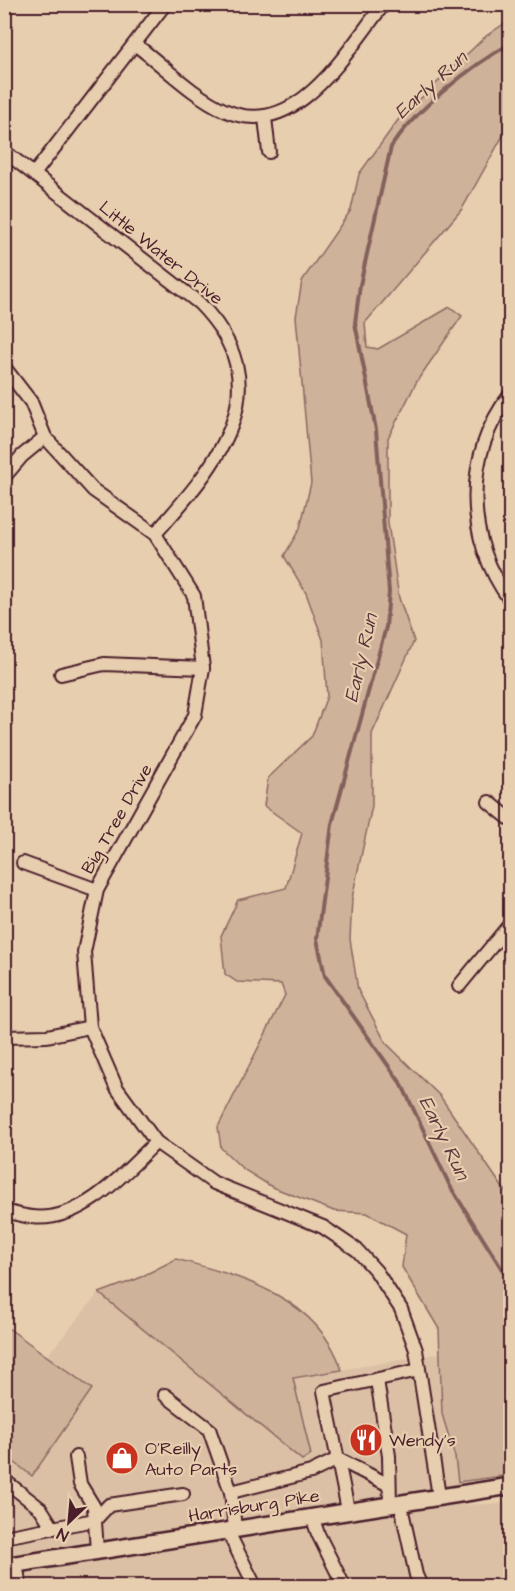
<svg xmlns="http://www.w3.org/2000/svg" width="515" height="1591" viewBox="0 0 515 1591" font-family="'Architects Daughter',sans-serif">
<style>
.built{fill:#dbc0a5}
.green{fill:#ceb299;stroke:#8c6862;stroke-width:1.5}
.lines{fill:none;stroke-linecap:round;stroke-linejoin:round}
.stream{stroke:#84605c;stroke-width:4}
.minor-casing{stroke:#4a1f2b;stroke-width:16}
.major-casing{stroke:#4a1f2b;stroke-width:20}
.minor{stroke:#e7ceaf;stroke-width:12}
.major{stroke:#e7ceaf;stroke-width:15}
.labels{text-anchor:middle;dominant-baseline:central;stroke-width:4.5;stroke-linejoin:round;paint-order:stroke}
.street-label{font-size:18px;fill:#4a1f2b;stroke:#e7ceaf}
.poi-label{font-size:18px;fill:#4a1f2b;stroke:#e7ceaf;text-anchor:start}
.water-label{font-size:20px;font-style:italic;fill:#5d353b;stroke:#e7ceaf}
</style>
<rect width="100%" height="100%" fill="#e7ceaf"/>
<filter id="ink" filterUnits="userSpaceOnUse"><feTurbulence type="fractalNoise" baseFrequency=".0167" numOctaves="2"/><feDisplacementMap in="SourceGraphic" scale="12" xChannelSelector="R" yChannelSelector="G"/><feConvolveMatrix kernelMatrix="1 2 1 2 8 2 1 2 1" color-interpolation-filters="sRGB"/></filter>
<g filter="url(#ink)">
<polygon class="built" points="99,1293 302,1460 311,1455 293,1378 441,1353 442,1414 455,1457 462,1505 510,1503 510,1586 5,1586 4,1455 32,1476 91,1388 46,1357"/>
<g class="green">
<polygon points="510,20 510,123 462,209 365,323 367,347 378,349 450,307 462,316 417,381 388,438 388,523 399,598 414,641 372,734 372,806 352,898 350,939 358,990 386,1043 440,1096 505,1191 510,1186 510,1475 458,1482 455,1457 442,1414 439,1329 402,1267 406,1234 367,1213 334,1211 272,1187 243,1169 221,1148 218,1127 285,995 281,984 237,982 225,974 221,936 238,900 286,888 302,833 264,806 268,778 312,736 327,696 323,640 306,593 284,556 300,528 311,483 296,317 302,281 351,210 359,174 398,120 486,36"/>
<path d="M 176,1259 C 243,1277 318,1297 342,1370 L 293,1378 L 311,1455 L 302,1460 L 99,1293 L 137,1279 Z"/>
<polygon points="4,1325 92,1389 32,1476 5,1455"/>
</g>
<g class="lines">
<path class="stream" d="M 510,44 C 472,65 415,110 391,147 L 360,285 L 355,323 L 376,430 L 389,592 L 386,627 L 332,824 L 317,939 L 325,976 L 402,1085 L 450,1186 L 510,1282"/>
<g class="minor-casing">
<g id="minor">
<path d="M 136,45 C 164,66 192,95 224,110 C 296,143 346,51 384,4"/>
<polyline points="265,118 269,152"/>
<path d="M 4,151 L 199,303 C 283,388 218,463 155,534"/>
<polyline points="34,174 165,4"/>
<polyline points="4,367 31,402 45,437 93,490 155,534 194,596 203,668 195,715 97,890 84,952 90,1027 116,1087 156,1142 214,1183 323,1227 357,1250 376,1271 401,1309 416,1350 439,1496"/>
<path d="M 510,395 C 463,455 465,540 510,600"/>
<polyline points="4,477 22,456 45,437"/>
<polyline points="61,674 104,664 203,668"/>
<polyline points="489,802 510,819"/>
<polyline points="23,863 97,890"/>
<polyline points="459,986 510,924"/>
<polyline points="4,1037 47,1036 90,1027"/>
<path d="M 4,1211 C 13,1213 23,1216 32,1217 C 81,1223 125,1173 156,1142"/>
<polyline points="377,1380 389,1456 390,1504"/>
<polyline points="165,1395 209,1429 231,1492 235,1528"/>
<polyline points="76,1457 80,1484 94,1507 97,1551"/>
<polyline points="338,1459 389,1485"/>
<polyline points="4,1480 41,1509 53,1528"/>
<polyline points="231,1492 311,1472 338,1459"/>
<polyline points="400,1502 416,1575 421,1586"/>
<polyline points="348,1510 324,1391 419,1370"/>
<polyline points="312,1516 318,1534 344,1586"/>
<polyline points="227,1530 255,1586"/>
<polyline points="4,1537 95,1520 109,1505 183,1494"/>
<polyline points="16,1564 20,1586"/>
</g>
</g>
<g class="major-casing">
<polyline id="major" points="4,1566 510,1486"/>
</g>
<use href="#minor" class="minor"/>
<use href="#major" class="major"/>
</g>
</g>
<defs>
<g id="restaurant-disc" transform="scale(1.725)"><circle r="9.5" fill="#c8321e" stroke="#e7ceaf"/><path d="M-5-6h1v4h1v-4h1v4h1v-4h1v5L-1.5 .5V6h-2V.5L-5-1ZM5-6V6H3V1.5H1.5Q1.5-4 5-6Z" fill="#fff"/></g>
<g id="shop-disc" transform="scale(1.725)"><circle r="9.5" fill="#c8321e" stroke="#e7ceaf"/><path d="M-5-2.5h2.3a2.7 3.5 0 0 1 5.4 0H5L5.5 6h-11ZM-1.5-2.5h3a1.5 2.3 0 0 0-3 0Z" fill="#fff"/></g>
</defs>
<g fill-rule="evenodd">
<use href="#restaurant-disc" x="366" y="1440"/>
<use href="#shop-disc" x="122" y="1458"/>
</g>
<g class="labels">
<g class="street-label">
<text transform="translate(161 253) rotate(39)">Little Water Drive</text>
<text transform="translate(117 819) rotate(-60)">Big Tree Drive</text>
<text transform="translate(254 1506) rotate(-9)">Harrisburg Pike</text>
</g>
<g class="poi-label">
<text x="389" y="1440">Wendy's</text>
<text x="145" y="1448">O'Reilly<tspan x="145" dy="21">Auto Parts</tspan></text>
</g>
<g class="water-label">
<text transform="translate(431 85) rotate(-42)">Early Run</text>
<text transform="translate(361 658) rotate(-77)">Early Run</text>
<text transform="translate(444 1138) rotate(64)">Early Run</text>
</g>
</g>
<rect width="515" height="1591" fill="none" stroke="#e7ceaf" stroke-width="24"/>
<rect x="12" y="12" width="491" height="1567" fill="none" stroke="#4a1f2b" stroke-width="2" filter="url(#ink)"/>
<g transform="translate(69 1522) rotate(206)" stroke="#e7ceaf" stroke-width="4.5" paint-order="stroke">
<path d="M0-4.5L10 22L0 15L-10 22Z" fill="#4a1f2b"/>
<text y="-9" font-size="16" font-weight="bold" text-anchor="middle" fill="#4a1f2b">N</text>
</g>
</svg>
